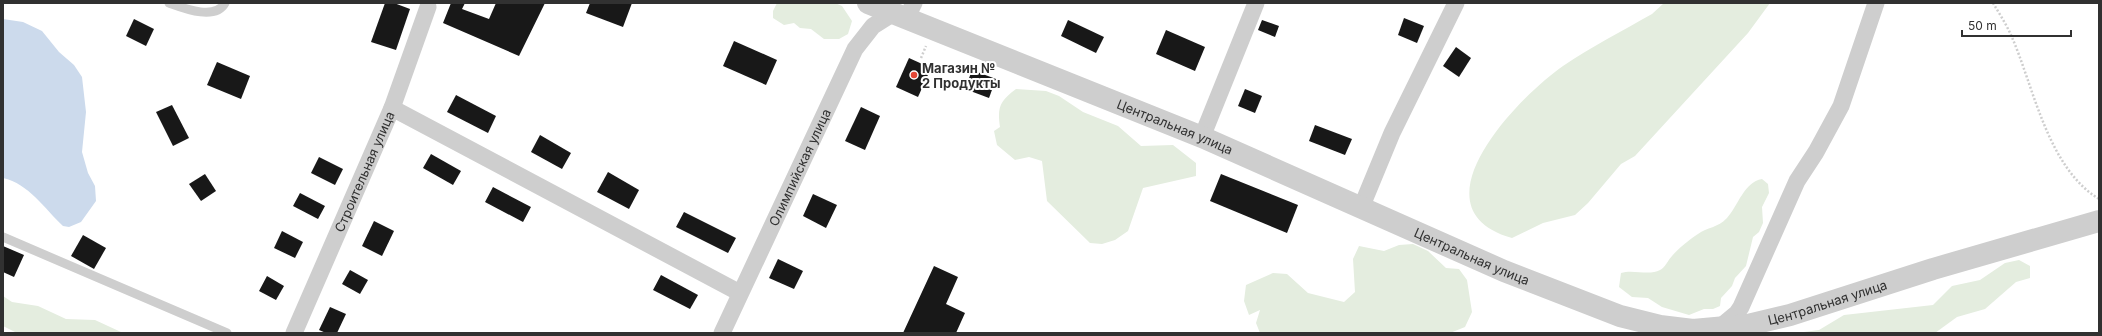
<svg xmlns="http://www.w3.org/2000/svg" width="2102" height="336" viewBox="0 0 2102 336" font-family="Inter,sans-serif">
<style>
.green{fill:#e4eddf}
.water{fill:#ccdaec}
.building{fill:#181818}
.lines{fill:none;stroke-linecap:round;stroke-linejoin:round}
.path{stroke:#cecece;stroke-width:2.5;stroke-dasharray:2 2;stroke-linecap:butt}
.service{stroke:#cecece;stroke-width:9}
.minor{stroke:#cecece;stroke-width:17}
.tertiary{stroke:#cecece;stroke-width:22}
.poi-dot{fill:#e44736;stroke:#fff;stroke-width:1.5}
.labels{text-anchor:middle;dominant-baseline:central;stroke-width:4;stroke-linejoin:round;paint-order:stroke}
.poi-label{font-size:13px;font-weight:bold;fill:#313131;stroke:#fff;text-anchor:start}
.street-label{font-size:13px;fill:#313131;stroke:#fff}
</style>
<rect width="100%" height="100%" fill="#fff"/>
<g class="green">
<polygon points="777,3 835,3 842,6 852,21 848,34 839,39 824,39 811,29 800,28 794,23 784,25 773,18 773,11"/>
<path d="M 1664,3 L 1770,3 L 1748,33 L 1635,156 L 1621,164 L 1588,203 L 1575,215 L 1543,223 L 1512,238 C 1410,209 1517,98 1563,66 C 1591,47 1622,31 1652,14 Z"/>
<path d="M 1016,89 L 1046,91 L 1059,96 L 1083,112 L 1118,126 L 1141,146 L 1173,145 L 1196,163 L 1196,176 L 1143,188 L 1128,231 L 1115,240 L 1102,244 L 1090,243 L 1047,201 L 1042,161 L 1029,157 L 1015,160 L 997,145 L 994,131 L 1000,127 C 997,107 1000,101 1016,89 Z"/>
<path d="M 1762,179 L 1768,184 L 1769,193 L 1762,207 L 1763,223 L 1759,232 L 1753,237 L 1746,266 L 1735,278 L 1732,286 L 1721,298 L 1720,306 L 1713,309 L 1704,309 L 1689,315 L 1662,307 L 1648,298 L 1632,297 L 1619,287 L 1621,273 C 1633,269 1649,276 1660,270 C 1665,268 1668,260 1672,256 C 1679,248 1689,240 1698,234 C 1707,227 1718,228 1727,218 C 1738,206 1744,182 1762,179 Z"/>
<polygon points="1413,244 1428,251 1446,268 1459,269 1467,280 1472,312 1465,327 1450,333 1260,333 1256,323 1260,310 1249,315 1244,301 1246,285 1273,273 1287,274 1308,293 1344,302 1355,292 1353,259 1359,246 1384,251 1399,245"/>
<polygon points="2019,260 2030,266 2030,278 2016,282 1985,309 1957,317 1935,333 1796,333 1819,330 1844,315 1933,305 1952,286 1980,280 2005,263"/>
<polygon points="3,296 12,302 38,306 66,319 95,320 121,332 132,333 17,333 3,326"/>
</g>
<path class="water" d="M 3,19 L 23,22 L 42,31 L 59,52 L 74,65 L 82,77 L 86,112 L 82,152 L 88,173 L 95,186 L 96,201 L 81,222 L 69,227 L 63,226 C 44,208 29,184 3,178 Z"/>
<g class="building">
<polygon points="385,3 394,3 410,9 396,50 371,42"/>
<polygon points="451,3 465,3 462,9 489,19 496,3 545,3 519,56 443,23"/>
<polygon points="590,3 632,3 623,27 586,13"/>
<polygon points="1404,18 1424,26 1417,43 1398,35"/>
<polygon points="134,19 154,29 146,46 126,36"/>
<polygon points="1068,20 1104,37 1096,53 1061,36"/>
<polygon points="1262,20 1279,26 1275,37 1258,30"/>
<polygon points="1166,30 1205,47 1195,71 1156,54"/>
<polygon points="734,41 777,60 766,85 723,66"/>
<polygon points="1456,47 1471,58 1459,77 1443,66"/>
<polygon points="909,58 931,68 918,97 896,87"/>
<polygon points="217,62 250,76 241,99 207,85"/>
<polygon points="972,70 996,79 989,98 965,89"/>
<polygon points="1245,89 1262,96 1255,113 1238,106"/>
<polygon points="456,95 496,116 488,133 447,112"/>
<polygon points="172,105 189,138 173,146 156,112"/>
<polygon points="861,107 880,116 865,150 845,141"/>
<polygon points="1315,125 1352,139 1345,155 1309,141"/>
<polygon points="540,135 571,153 562,169 531,152"/>
<polygon points="431,154 461,171 453,185 423,168"/>
<polygon points="319,157 343,169 335,185 311,173"/>
<polygon points="608,172 639,190 629,209 597,192"/>
<polygon points="205,174 216,191 201,201 189,184"/>
<polygon points="1221,174 1298,205 1287,233 1210,201"/>
<polygon points="493,187 531,207 523,222 485,202"/>
<polygon points="300,193 325,206 318,219 293,206"/>
<polygon points="813,194 837,205 826,228 803,216"/>
<polygon points="684,212 736,238 728,253 676,227"/>
<polygon points="374,221 394,231 382,256 362,246"/>
<polygon points="282,231 303,242 295,258 274,248"/>
<polygon points="83,235 106,248 94,269 71,256"/>
<polygon points="3,246 24,255 14,277 3,272"/>
<polygon points="778,259 803,271 794,289 769,278"/>
<polygon points="934,266 958,277 946,304 965,313 956,333 903,333"/>
<polygon points="350,270 368,280 360,294 342,284"/>
<polygon points="661,275 698,295 690,309 653,290"/>
<polygon points="267,276 284,286 276,300 259,291"/>
<polygon points="330,307 346,314 337,333 326,333 319,330"/>
</g>
<g class="lines">
<g class="path">
<path d="M 1993,3 C 1999,13 2006,24 2011,35 C 2034,87 2047,167 2099,199"/>
<polyline points="921,58 926,46"/>
</g>
<g class="service">
<path d="M 169,3 C 183,8 215,21 225,3"/>
<polyline points="3,237 227,333"/>
</g>
<g class="minor">
<polyline points="906,19 914,3"/>
<polyline points="392,108 740,293"/>
<polyline points="1202,137 1256,3"/>
<polyline points="1361,208 1392,133 1456,3"/>
<polyline points="1719,328 1737,313 1741,307 1797,181 1816,152 1841,106 1876,3"/>
<path id="s1" d="M 294,333 L 392,108 L 428,7"/>
<path id="s2" d="M 722,333 L 855,49 L 873,26 L 892,14"/>
</g>
<path class="tertiary" id="s3" d="M 868,3 L 1202,137 L 1504,271 L 1620,316 L 1660,326 L 1693,330 L 1748,325 L 1790,315 L 1933,269 L 2099,221"/>
</g>
<circle class="poi-dot" cx="914" cy="75" r="4"/>
<g class="labels">
<g class="poi-label">
<text x="922" y="68">Магазин №<tspan x="922" dy="15">2 Продукты</tspan></text>
</g>
<g class="street-label">
<text stroke="none"><textPath href="#s3" startOffset="331">Центральная улица</textPath></text>
<text stroke="none"><textPath href="#s2" startOffset="183">Олимпийская улица</textPath></text>
<text stroke="none"><textPath href="#s1" startOffset="176">Строительная улица</textPath></text>
<text stroke="none"><textPath href="#s3" startOffset="655">Центральная улица</textPath></text>
<text stroke="none"><textPath href="#s3" startOffset="1027">Центральная улица</textPath></text>
</g>
</g>
<rect width="2102" height="336" fill="none" stroke="#313131" stroke-width="8"/>
<path d="M1962 30v6h109v-6" fill="none" stroke="#313131" stroke-width="2"/>
<text x="1968" y="30" font-size="12" fill="#313131" stroke="#ffffff" stroke-width="3" paint-order="stroke">50 m</text>
</svg>
